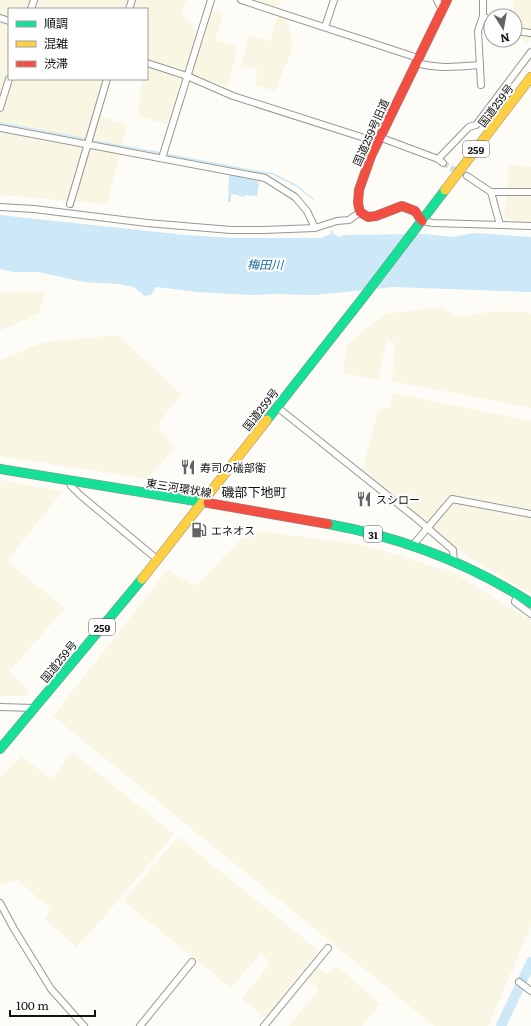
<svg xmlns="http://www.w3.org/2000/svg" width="531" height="1026" viewBox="0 0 531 1026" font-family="Literata,'Noto Sans JP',serif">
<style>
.farmland{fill:#f9f7e4}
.water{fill:#cde8f7}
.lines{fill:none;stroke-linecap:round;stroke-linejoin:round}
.stream{stroke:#cde8f7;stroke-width:1.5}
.river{stroke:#cde8f7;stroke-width:10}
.street-tunnel{stroke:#dad9d4;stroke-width:6;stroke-dasharray:6 3;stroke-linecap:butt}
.street-casing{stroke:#979795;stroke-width:8}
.fast-casing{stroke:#8e8d8b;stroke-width:10}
.slow-casing{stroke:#8e8d8b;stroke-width:10}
.jam-casing{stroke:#8e8d8b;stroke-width:10}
.street{stroke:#fffffe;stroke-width:6}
.fast{stroke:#16e098;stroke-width:9}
.slow{stroke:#ffcf43;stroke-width:9}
.jam{stroke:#f24e42;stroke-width:9}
.labels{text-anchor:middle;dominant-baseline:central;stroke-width:4;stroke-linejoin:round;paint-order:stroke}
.shield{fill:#fff;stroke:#585858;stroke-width:1}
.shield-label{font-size:10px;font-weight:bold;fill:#111}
.street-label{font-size:11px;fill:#111;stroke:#fff}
.poi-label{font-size:11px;fill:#111;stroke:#fff;text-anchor:start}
.water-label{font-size:12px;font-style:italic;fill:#1768a6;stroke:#fff}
.quarter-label{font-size:13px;fill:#111;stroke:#fff}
</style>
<rect width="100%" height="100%" fill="#fdfcf7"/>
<g class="farmland">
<polygon points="0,0 186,0 182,14 197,32 167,125 138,115 142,81 134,79 147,79 147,9 9,9 9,79 111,79 98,115 127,125 107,204 0,195"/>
<polygon points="255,0 281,0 279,8"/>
<polygon points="515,0 531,0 531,39 527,44 515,35 515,16 490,15 489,11 512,14"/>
<polygon points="209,11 223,13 215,40 238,46 228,87 190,74"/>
<polygon points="278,16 288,19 293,47 275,91 255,85 257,70 241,66 249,35 270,41"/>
<polygon points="509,164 531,167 531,223 504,219"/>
<polygon points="45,291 39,313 0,331 0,293"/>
<polygon points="440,307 457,317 495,311 531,313 531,408 392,381 395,344 387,339 378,380 343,373 347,345 360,334 385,314"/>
<polygon points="118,335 181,394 158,425 174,449 147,479 0,456 0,360 44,342"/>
<polygon points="392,393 531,421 531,593 463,554 362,471 378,410 390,407"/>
<polygon points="0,480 63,491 7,561 65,608 9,672 29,691 24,696 0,696"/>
<polygon points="250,530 365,545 456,574 531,621 531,926 488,1026 434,1026 53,716 168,569 195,586"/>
<polygon points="72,752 174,834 105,916 76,947 44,918 51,909 17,880 0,886 0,778 21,756 51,779"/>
<polygon points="178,837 319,951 265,1018 242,999 270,963 261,953 231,988 123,901"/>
<polygon points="315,966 328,974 337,966 380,1004 362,1026 289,1026 319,989 308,978"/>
</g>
<g class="water">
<polygon points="229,174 254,179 259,183 257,196 245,195 244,197 242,197 242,195 241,197 239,196 238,195 231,194 231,202 228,202"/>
<polygon points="0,215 185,235 236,238 321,238 331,234 330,231 332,230 333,233 339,237 343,235 425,234 452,237 476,233 531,237 531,292 393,287 315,295 274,294 252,295 198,292 156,287 151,295 143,296 143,294 133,287 119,284 84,282 38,272 13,272 0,269"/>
</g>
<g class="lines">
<g class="stream">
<polyline points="0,123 87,139"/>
<polyline points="90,140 161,153"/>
<polyline points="165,154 260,172 260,173"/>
<polyline points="260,172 273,174 297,186 313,199"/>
</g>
<polyline class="river" points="501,1026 531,962"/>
<polyline class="street-tunnel" points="443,163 460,173"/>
<g class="street-casing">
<g id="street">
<polyline points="241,0 418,58"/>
<polyline points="437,0 442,10"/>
<polyline points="483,0 483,16 491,21"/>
<polyline points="31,9 34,0"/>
<polyline points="129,9 132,0"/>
<polyline points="0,18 9,21"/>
<polyline points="325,27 334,0"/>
<polyline points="515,31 531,33"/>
<polyline points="147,63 187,76 233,96 377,142"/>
<path d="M 416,63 C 441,69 455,67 480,65"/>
<polyline points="481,85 478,31 483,16"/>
<polyline points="500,93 511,103"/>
<polyline points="0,108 9,79"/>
<polyline points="0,128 265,178 295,197 307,211 315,228"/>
<polyline points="379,137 438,159 443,163"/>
<polyline points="162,158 211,0"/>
<polyline points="438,159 469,127 476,125 531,52"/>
<polyline points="467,176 491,192 531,192"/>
<polyline points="491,192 500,225"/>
<polyline points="70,204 107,79"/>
<polyline points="0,207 34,209 147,223 231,230 263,230 315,228 337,221 349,220 360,212"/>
<polyline points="422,221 433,223 531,226"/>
<polyline points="277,407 417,519 453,550 454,561"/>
<polyline points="69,480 71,486 80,495 158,560"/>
<polyline points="413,545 452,499 531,514"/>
<polyline points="517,594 515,602 531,614"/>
<polyline points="0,707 34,708"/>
<polyline points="0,903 14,929 51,989 84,1026"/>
<polyline points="519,982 531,991"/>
<polyline points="140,1026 192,962"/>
<polyline points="264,1026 328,948"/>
</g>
</g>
<g class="fast-casing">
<g id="fast">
<polyline points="267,420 362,299 445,190"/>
<polyline points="0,469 208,503"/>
<path d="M 328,524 C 400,537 469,563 531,603"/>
<polyline points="0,749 142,579"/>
</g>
</g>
<g class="slow-casing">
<g id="slow">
<polyline points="445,190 531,77"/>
<polyline points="142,579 267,420"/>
</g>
</g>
<g class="jam-casing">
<g id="jam">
<polyline points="422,221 415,211 402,206 376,216 368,217 360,212 358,203 359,190 371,156 447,0"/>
<polyline points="208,503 328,524"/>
</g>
</g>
<use href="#street" class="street"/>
<use href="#fast" class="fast"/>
<use href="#slow" class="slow"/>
<use href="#jam" class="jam"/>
</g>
<defs>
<g id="restaurant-bare" transform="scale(1.2)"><path d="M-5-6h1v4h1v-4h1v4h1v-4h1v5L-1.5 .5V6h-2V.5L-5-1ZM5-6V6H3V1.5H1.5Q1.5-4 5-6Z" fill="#646362" stroke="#fff" stroke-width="2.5" paint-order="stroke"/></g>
<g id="fuel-bare" transform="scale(1.2)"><path d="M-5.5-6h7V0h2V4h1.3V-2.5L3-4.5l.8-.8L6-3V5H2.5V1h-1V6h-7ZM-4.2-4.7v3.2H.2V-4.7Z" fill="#646362" stroke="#fff" stroke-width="2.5" paint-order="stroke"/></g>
</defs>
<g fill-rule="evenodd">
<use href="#restaurant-bare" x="188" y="467"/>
<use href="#restaurant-bare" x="364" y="499"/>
<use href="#fuel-bare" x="199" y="530"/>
</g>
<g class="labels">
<g class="shield">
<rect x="463" y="141" width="26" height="16" rx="3"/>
<rect x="364" y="526" width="18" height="16" rx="3"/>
<rect x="89" y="619" width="26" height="16" rx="3"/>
</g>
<g class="shield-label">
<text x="476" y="149">259</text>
<text x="373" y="534">31</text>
<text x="102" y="627">259</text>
</g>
<g class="street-label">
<text transform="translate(495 105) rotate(-53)">国道259号</text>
<text transform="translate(370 132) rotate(-66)">国道259号旧道</text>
<text transform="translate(260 409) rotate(-52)">国道259号</text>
<text transform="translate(179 487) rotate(9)">東三河環状線</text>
<text transform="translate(58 661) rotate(-51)">国道259号</text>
</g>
<g class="poi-label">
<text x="200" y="467">寿司の礒部衛</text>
<text x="376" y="499">スシロー</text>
<text x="211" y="530">エネオス</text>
</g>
<g class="water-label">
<text transform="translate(265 264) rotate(1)">梅田川</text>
</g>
<g class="quarter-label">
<text x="254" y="491">磯部下地町</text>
</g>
</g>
<rect x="8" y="8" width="140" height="72" fill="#ffffff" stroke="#a0a0a0"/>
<rect x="16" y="21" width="20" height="6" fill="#16e098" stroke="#a0a0a0"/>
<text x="44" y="28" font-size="12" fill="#111111">順調</text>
<rect x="16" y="41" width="20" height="6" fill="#ffcf43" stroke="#a0a0a0"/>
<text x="44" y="48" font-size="12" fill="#111111">混雑</text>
<rect x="16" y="61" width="20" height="6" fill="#f24e42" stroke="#a0a0a0"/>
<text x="44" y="68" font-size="12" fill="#111111">渋滞</text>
<g transform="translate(503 28) rotate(169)"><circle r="19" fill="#ffffff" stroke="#a0a0a0"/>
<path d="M0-3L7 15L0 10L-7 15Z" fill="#646362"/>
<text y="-6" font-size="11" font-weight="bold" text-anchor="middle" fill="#111111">N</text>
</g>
<path d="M10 1010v6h85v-6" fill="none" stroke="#111111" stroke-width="2"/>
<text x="16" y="1010" font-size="12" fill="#111111" stroke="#ffffff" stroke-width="3" paint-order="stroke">100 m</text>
</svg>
